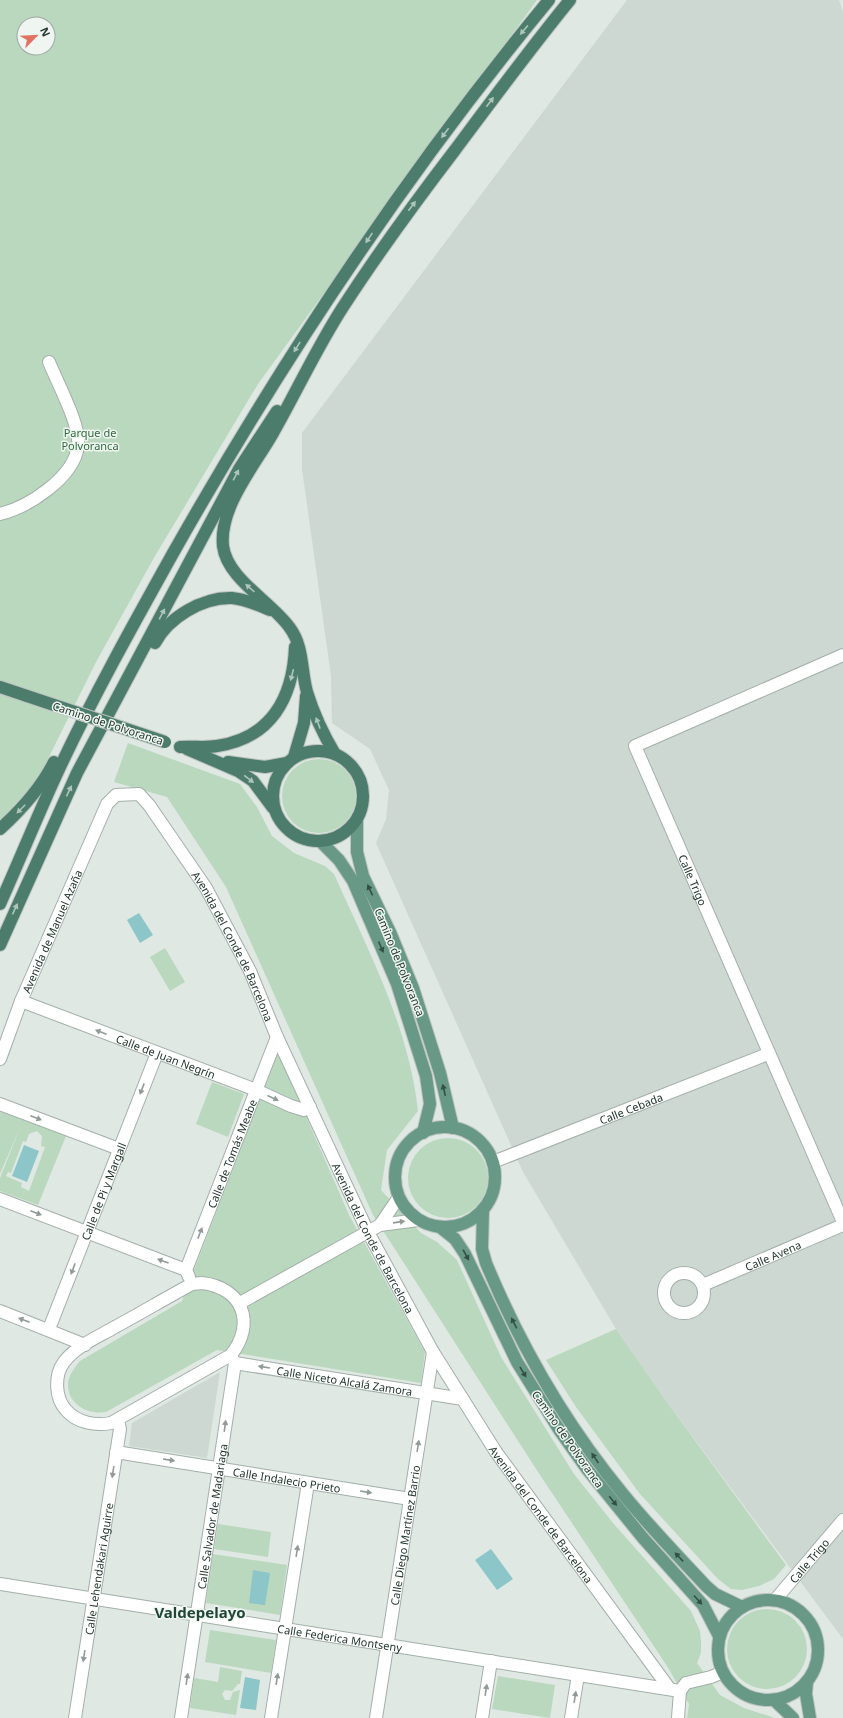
<svg xmlns="http://www.w3.org/2000/svg" width="843" height="1718" viewBox="0 0 843 1718" font-family="'Noto Sans',sans-serif">
<style>
.built{fill:#cdd8d2}
.green{fill:#bad8be;fill-rule:evenodd}
.water{fill:#8cc6c8}
.lines{fill:none;stroke-linecap:round;stroke-linejoin:round}
.minor-casing{stroke:#a3afa9;stroke-width:14}
.primary-casing{stroke:#bdc3c0;stroke-width:14}
.trunk-casing{stroke:#bdc3c0;stroke-width:14}
.minor{stroke:#fff;stroke-width:12}
.primary{stroke:#689987;stroke-width:12}
.trunk{stroke:#4c7c6c;stroke-width:12}
.trunk-bridge-casing{stroke:#bdc3c0;stroke-width:14;stroke-linecap:butt}
.trunk-bridge{stroke:#4c7c6c;stroke-width:12}
.oneway{fill:#aec5bc}
.oneway2{fill:#344f44}
.oneway3{fill:#909a96}
.labels{text-anchor:middle;dominant-baseline:central;stroke-width:3;stroke-linejoin:round;paint-order:stroke}
.park-label{font-size:11px;fill:#31693f;stroke:#eff6f1}
.street-label{font-size:11px;fill:#22362e;stroke:#eff6f1}
.district-label{font-size:15px;font-weight:bold;fill:#204638;stroke:#eff6f1}
</style>
<rect width="100%" height="100%" fill="#dfe8e3"/>
<g class="built">
<polygon points="627,0 839,0 843,12 843,1639 669,1405 616,1329 523,1172 376,843 386,819 389,790 370,749 332,723 331,676 302,469 302,433"/>
<polygon points="220,1372 207,1458 129,1446 132,1423"/>
</g>
<g class="green">
<path d="M 0,0 L 537,0 L 258,384 L 155,556 L 96,662 L 38,779 L 0,821 ZM 24,24 L 48,24 L 48,48 L 24,48 Z"/>
<path d="M 128,743 L 240,784 L 257,807 L 272,836 L 294,853 L 325,866 L 334,874 C 368,950 409,1027 418,1111 L 387,1150 L 381,1190 L 421,1233 L 437,1242 L 457,1260 L 501,1357 L 574,1474 L 613,1523 L 691,1611 L 700,1631 L 701,1642 L 701,1653 L 697,1663 L 720,1695 L 744,1708 L 775,1718 L 687,1718 L 689,1704 L 667,1666 L 538,1472 L 373,1215 L 226,887 L 167,797 L 114,782 Z"/>
<circle cx="319" cy="796" r="37"/>
<polygon points="165,948 185,982 170,991 150,957"/>
<path d="M 278,1052 L 349,1215 L 425,1352 L 421,1383 L 217,1350 L 106,1412 C 88,1415 67,1404 68,1383 C 69,1375 75,1367 80,1361 L 182,1301 Z"/>
<polygon points="212,1082 244,1094 228,1137 196,1124"/>
<path d="M 0,1111 L 66,1136 L 38,1205 L 0,1191 L 0,1178 L 21,1125 L 0,1174 ZM 37,1131 L 42,1136 L 41,1146 L 45,1147 L 29,1191 L 21,1187 L 22,1183 L 6,1176 L 8,1172 L 11,1173 L 23,1141 L 26,1142 L 29,1134 Z"/>
<circle cx="448" cy="1178" r="40"/>
<polygon points="616,1329 669,1405 786,1565 774,1579 759,1586 742,1590 731,1589 718,1579 640,1494 576,1407 546,1360"/>
<polygon points="218,1524 271,1532 268,1557 214,1549"/>
<polygon points="213,1554 287,1565 280,1615 206,1603"/>
<circle cx="767" cy="1649" r="40"/>
<polygon points="210,1630 276,1640 271,1673 205,1662"/>
<polygon points="220,1667 242,1671 240,1684 238,1684 232,1691 225,1690 222,1694 225,1700 230,1700 233,1692 240,1690 236,1715 190,1708 194,1678 218,1682"/>
<polygon points="498,1676 555,1685 550,1718 492,1709"/>
</g>
<g class="water">
<polygon points="139,913 153,935 140,943 127,920"/>
<polygon points="24,1145 39,1151 27,1182 12,1176"/>
<polygon points="491,1549 513,1579 497,1590 475,1560"/>
<polygon points="253,1570 270,1573 265,1605 249,1603"/>
<polygon points="245,1677 260,1680 256,1710 240,1708"/>
</g>
<g class="lines">
<g class="minor-casing">
<g id="minor">
<path d="M 0,514 C 28,507 74,478 78,446 C 81,426 57,382 49,362"/>
<path id="s1" d="M 843,655 L 635,746 L 843,1222"/>
<path id="s2" d="M 21,1001 L 256,1090 L 291,1106 L 304,1110 L 310,1107"/>
<path id="s3" d="M 0,1059 L 21,1001 L 107,804 L 116,795 L 139,794 L 149,805 L 206,888 L 250,971 L 277,1037 L 368,1232 L 433,1352 L 496,1452 L 669,1688"/>
<polyline points="0,1104 119,1149"/>
<path id="s4" d="M 493,1162 L 768,1054"/>
<polyline points="0,1199 186,1270 189,1277"/>
<polyline points="380,1225 399,1197"/>
<path id="s5" d="M 186,1270 L 277,1037"/>
<circle cx="684" cy="1293" r="20"/>
<path d="M 202,1283 C 243,1288 256,1323 231,1355 L 111,1423 C 96,1426 77,1423 66,1410 C 55,1398 54,1375 64,1362 C 76,1346 98,1337 115,1327 C 141,1313 166,1298 192,1284 Z"/>
<path id="s6" d="M 703,1285 L 843,1225"/>
<polyline points="240,1303 380,1225 418,1220"/>
<polyline points="0,1311 85,1345"/>
<path id="s7" d="M 49,1329 L 157,1053"/>
<path id="s8" d="M 231,1356 L 235,1363 L 241,1364 L 463,1399"/>
<path id="s9" d="M 116,1452 L 410,1499"/>
<path id="s10" d="M 0,1584 L 680,1691"/>
<path id="s11" d="M 775,1600 L 843,1520"/>
<polyline points="680,1691 686,1683 711,1677 723,1672"/>
<path id="s12" d="M 75,1718 L 120,1429 L 118,1420"/>
<path id="s13" d="M 181,1718 L 235,1363"/>
<polyline points="271,1718 308,1483"/>
<path id="s14" d="M 376,1718 L 433,1352"/>
<polyline points="482,1718 491,1661"/>
<polyline points="571,1718 578,1675"/>
<polyline points="678,1718 680,1691"/>
</g>
</g>
<g class="primary-casing">
<g id="primary">
<polyline points="357,820 357,852 363,876 390,932 413,988 440,1073 453,1128"/>
<polyline points="320,841 339,860 353,881 397,984 426,1076 430,1104 423,1133"/>
<circle cx="445" cy="1177" r="50"/>
<path d="M 483,1210 L 482,1249 L 486,1263 C 520,1345 566,1425 623,1494 C 649,1526 678,1556 706,1586 L 715,1594 L 742,1607"/>
<polyline points="440,1227 455,1239 465,1254 517,1362 560,1431 587,1469 643,1538 703,1605 719,1636"/>
<circle cx="768" cy="1650" r="50"/>
<polyline points="807,1682 806,1694 810,1718"/>
<polyline points="774,1700 793,1718"/>
</g>
</g>
<g class="trunk-casing">
<g id="trunk">
<path d="M 155,643 C 168,618 202,597 232,598 C 245,599 258,605 270,610"/>
<polyline points="0,687 27,696"/>
<path d="M 180,747 C 192,746 205,748 217,746 C 271,738 293,698 295,647"/>
<polyline points="187,749 238,771 253,781 273,808"/>
<circle cx="318" cy="796" r="45"/>
<path d="M 335,754 C 323,734 314,715 307,692 C 301,671 304,647 290,628 C 272,602 227,579 223,546 C 219,507 255,465 273,433 C 297,391 317,347 343,307 C 378,253 416,201 455,150 C 493,99 530,49 570,0"/>
<polyline points="294,757 304,723 306,696"/>
<polyline points="228,762 265,767 287,763"/>
<path d="M 0,829 C 22,809 41,788 54,762"/>
<path d="M 0,904 C 20,859 39,812 60,767 C 94,695 133,625 172,555 C 282,360 406,173 549,0"/>
<polyline points="0,945 77,773 239,469 277,411"/>
</g>
</g>
<use href="#minor" class="minor"/>
<use href="#primary" class="primary"/>
<use href="#trunk" class="trunk"/>
<g class="trunk-bridge-casing">
<polyline id="trunk-bridge" points="27,696 165,742"/>
</g>
<use href="#trunk-bridge" class="trunk-bridge"/>
</g>
<defs><path id="oneway-solid" d="M-6-.8H1V-3.2L6.5 0L1 3.2V.8H-6Z"/></defs>
<g class="oneway">
<use href="#oneway-solid" transform="translate(524 30) rotate(130)"/>
<use href="#oneway-solid" transform="translate(490 102) rotate(-53)"/>
<use href="#oneway-solid" transform="translate(445 133) rotate(127)"/>
<use href="#oneway-solid" transform="translate(412 206) rotate(-53)"/>
<use href="#oneway-solid" transform="translate(369 238) rotate(124)"/>
<use href="#oneway-solid" transform="translate(297 347) rotate(122)"/>
<use href="#oneway-solid" transform="translate(236 475) rotate(-62)"/>
<use href="#oneway-solid" transform="translate(250 588) rotate(-138)"/>
<use href="#oneway-solid" transform="translate(162 614) rotate(-62)"/>
<use href="#oneway-solid" transform="translate(292 675) rotate(104)"/>
<use href="#oneway-solid" transform="translate(318 723) rotate(-111)"/>
<use href="#oneway-solid" transform="translate(249 779) rotate(37)"/>
<use href="#oneway-solid" transform="translate(69 791) rotate(-65)"/>
<use href="#oneway-solid" transform="translate(21 809) rotate(135)"/>
<use href="#oneway-solid" transform="translate(15 909) rotate(-65)"/>
</g>
<g class="oneway2">
<use href="#oneway-solid" transform="translate(370 890) rotate(-115)"/>
<use href="#oneway-solid" transform="translate(381 947) rotate(66)"/>
<use href="#oneway-solid" transform="translate(444 1090) rotate(-103)"/>
<use href="#oneway-solid" transform="translate(466 1255) rotate(61)"/>
<use href="#oneway-solid" transform="translate(514 1323) rotate(-117)"/>
<use href="#oneway-solid" transform="translate(523 1372) rotate(59)"/>
<use href="#oneway-solid" transform="translate(595 1458) rotate(-124)"/>
<use href="#oneway-solid" transform="translate(613 1501) rotate(51)"/>
<use href="#oneway-solid" transform="translate(679 1557) rotate(-133)"/>
<use href="#oneway-solid" transform="translate(698 1600) rotate(48)"/>
</g>
<g class="oneway3">
<use href="#oneway-solid" transform="translate(101 1032) rotate(-159)"/>
<use href="#oneway-solid" transform="translate(142 1089) rotate(111)"/>
<use href="#oneway-solid" transform="translate(273 1098) rotate(24)"/>
<use href="#oneway-solid" transform="translate(36 1118) rotate(21)"/>
<use href="#oneway-solid" transform="translate(36 1213) rotate(21)"/>
<use href="#oneway-solid" transform="translate(399 1222) rotate(-8)"/>
<use href="#oneway-solid" transform="translate(200 1233) rotate(-69)"/>
<use href="#oneway-solid" transform="translate(163 1261) rotate(-160)"/>
<use href="#oneway-solid" transform="translate(73 1269) rotate(111)"/>
<use href="#oneway-solid" transform="translate(24 1320) rotate(-159)"/>
<use href="#oneway-solid" transform="translate(264 1367) rotate(-171)"/>
<use href="#oneway-solid" transform="translate(225 1426) rotate(-82)"/>
<use href="#oneway-solid" transform="translate(418 1446) rotate(-81)"/>
<use href="#oneway-solid" transform="translate(169 1460) rotate(9)"/>
<use href="#oneway-solid" transform="translate(113 1472) rotate(99)"/>
<use href="#oneway-solid" transform="translate(366 1492) rotate(9)"/>
<use href="#oneway-solid" transform="translate(297 1551) rotate(-81)"/>
<use href="#oneway-solid" transform="translate(84 1656) rotate(99)"/>
<use href="#oneway-solid" transform="translate(187 1679) rotate(-81)"/>
<use href="#oneway-solid" transform="translate(277 1679) rotate(-81)"/>
<use href="#oneway-solid" transform="translate(486 1690) rotate(-81)"/>
<use href="#oneway-solid" transform="translate(575 1697) rotate(-81)"/>
</g>
<g class="labels">
<g class="park-label">
<text x="90" y="432">Parque de<tspan x="90" dy="13">Polvoranca</tspan></text>
</g>
<g class="street-label">
<text transform="translate(108 723) rotate(18)">Camino de Polvoranca</text>
<text stroke="none"><textPath href="#s1" startOffset="373">Calle Trigo</textPath></text>
<text stroke="none"><textPath href="#s3" startOffset="138">Avenida de Manuel Azaña</textPath></text>
<text stroke="none"><textPath href="#s3" startOffset="492">Avenida del Conde de Barcelona</textPath></text>
<text transform="translate(400 962) rotate(68)">Camino de Polvoranca</text>
<text stroke="none"><textPath href="#s2" startOffset="155">Calle de Juan Negrín</textPath></text>
<text stroke="none"><textPath href="#s4" startOffset="148">Calle Cebada</textPath></text>
<text stroke="none"><textPath href="#s5" startOffset="125">Calle de Tomás Meabe</textPath></text>
<text stroke="none"><textPath href="#s7" startOffset="148">Calle de Pi y Margall</textPath></text>
<text stroke="none"><textPath href="#s3" startOffset="816">Avenida del Conde de Barcelona</textPath></text>
<text stroke="none"><textPath href="#s6" startOffset="76">Calle Avena</textPath></text>
<text stroke="none"><textPath href="#s8" startOffset="119">Calle Niceto Alcalá Zamora</textPath></text>
<text transform="translate(568 1439) rotate(55)">Camino de Polvoranca</text>
<text stroke="none"><textPath href="#s9" startOffset="173">Calle Indalecio Prieto</textPath></text>
<text stroke="none"><textPath href="#s3" startOffset="1140">Avenida del Conde de Barcelona</textPath></text>
<text stroke="none"><textPath href="#s13" startOffset="204">Calle Salvador de Madariaga</textPath></text>
<text stroke="none"><textPath href="#s14" startOffset="185">Calle Diego Martínez Barrio</textPath></text>
<text stroke="none"><textPath href="#s11" startOffset="52">Calle Trigo</textPath></text>
<text stroke="none"><textPath href="#s12" startOffset="151">Calle Lehendakari Aguirre</textPath></text>
<text stroke="none"><textPath href="#s10" startOffset="344">Calle Federica Montseny</textPath></text>
</g>
<g class="district-label">
<text x="200" y="1612">Valdepelayo</text>
</g>
</g>
<g transform="translate(36 36) rotate(66)"><circle r="19" fill="#eff6f1" stroke="#9da9a3"/>
<path d="M0-3L7 15L0 10L-7 15Z" fill="#e27363"/>
<text y="-6" font-size="11" font-weight="bold" text-anchor="middle" fill="#22362e">N</text>
</g>
</svg>
